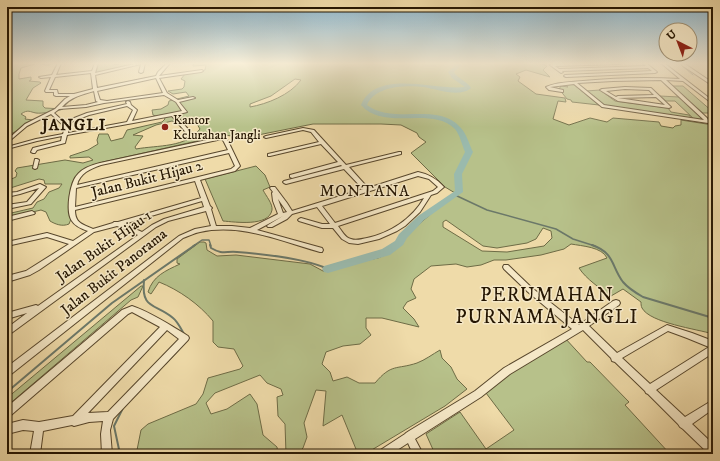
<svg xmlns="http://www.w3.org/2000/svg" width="720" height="461" viewBox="0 0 720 461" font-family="'IM FELL DW Pica',serif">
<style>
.green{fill:#b7c18a;stroke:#6e6c46;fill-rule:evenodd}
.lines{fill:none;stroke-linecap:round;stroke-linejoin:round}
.stream-far2{stroke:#6b7869;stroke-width:1}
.stream-far1{stroke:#6b7869;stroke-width:1.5}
.stream{stroke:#6b7869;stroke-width:2}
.river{fill:#9abaad;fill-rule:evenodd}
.minor-casing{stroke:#58472c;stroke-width:2}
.minor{fill:#f5e8c7;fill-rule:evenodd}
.poi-dot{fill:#8f2418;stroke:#f5e8c7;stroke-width:1.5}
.labels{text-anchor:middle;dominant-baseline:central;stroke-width:3;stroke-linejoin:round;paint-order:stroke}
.far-poi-label{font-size:13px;fill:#251602;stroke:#f5e8c7;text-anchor:start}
.street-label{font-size:15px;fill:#251602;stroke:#f5e8c7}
.far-district-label{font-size:16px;font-weight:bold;letter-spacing:1px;fill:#251602;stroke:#f5e8c7}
.neighbourhood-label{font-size:16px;letter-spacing:1px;fill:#251602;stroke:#f5e8c7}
.near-neighbourhood-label{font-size:19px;letter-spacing:1px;fill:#251602;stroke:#f5e8c7}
</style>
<rect width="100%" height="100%" fill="#efdba9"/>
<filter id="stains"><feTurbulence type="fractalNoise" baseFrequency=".005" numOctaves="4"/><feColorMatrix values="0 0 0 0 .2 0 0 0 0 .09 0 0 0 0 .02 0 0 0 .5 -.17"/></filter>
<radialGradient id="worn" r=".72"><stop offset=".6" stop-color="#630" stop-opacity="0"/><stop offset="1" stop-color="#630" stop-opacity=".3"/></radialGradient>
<g class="green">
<path d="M 7,63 L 35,64 L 21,68 L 19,74 L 19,79 L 31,77 L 31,80 L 29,81 L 40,82 L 41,83 L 33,88 L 26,100 L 43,101 L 43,106 L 45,108 L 63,109 C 59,111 41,114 36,113 C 30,112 28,109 21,114 L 26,117 L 25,119 L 33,120 L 13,133 L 7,135 Z"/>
<polygon points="98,63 113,63 115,65 121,63 137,63 96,73"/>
<path d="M 194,63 L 540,63 L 547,66 L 543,70 L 550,77 L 526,70 L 516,74 L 520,77 L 518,81 L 536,94 L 565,98 L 566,102 L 558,101 L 553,119 L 569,125 L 590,118 L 607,122 L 613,118 L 659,122 L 661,126 L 673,128 L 675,126 L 681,125 L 681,120 L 713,125 L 713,334 C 697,329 650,323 642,308 C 641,306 641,304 641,302 L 623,289 L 611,296 C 601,289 586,279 579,268 L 607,258 C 602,247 582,246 571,244 L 564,249 L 541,255 L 506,260 L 494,260 L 481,265 L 467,267 L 456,264 L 431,266 L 414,279 L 411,289 L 416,298 L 407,302 L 403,308 L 414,319 L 419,327 L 382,318 L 366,318 L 366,328 L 371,335 L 360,344 L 343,346 L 326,352 L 322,364 L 330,372 L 333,381 L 347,377 L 359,383 L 375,383 C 392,363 396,370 417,363 C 425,360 433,354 440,350 L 442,358 L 451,367 L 457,379 L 467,389 L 445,406 L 365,454 L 358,454 L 342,415 L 323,426 L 326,391 L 316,390 L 304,423 L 307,437 L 303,448 L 297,454 L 286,454 L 285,424 L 278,416 L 277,397 L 283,395 L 281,389 L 267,383 L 260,375 L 215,393 L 206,403 L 211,414 L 227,409 L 250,394 L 257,404 L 263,435 L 277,447 L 278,454 L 141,454 L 137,450 L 141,430 L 148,424 L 196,404 L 203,394 L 208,378 L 240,369 L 243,366 L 234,349 L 218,347 L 213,342 L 213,321 C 199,304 179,290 159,282 L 151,294 L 148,292 C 153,276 165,271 180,264 L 177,263 L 177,259 L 200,242 L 204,242 L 206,243 L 207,250 L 217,256 L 236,255 L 310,264 L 323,271 L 328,271 L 343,265 L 378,258 L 387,254 L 403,242 L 410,232 L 455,193 L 445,187 L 411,153 L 426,142 L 419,137 L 417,133 L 401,125 L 381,124 L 313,124 L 233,140 L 232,136 L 224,135 L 103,162 C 78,171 71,173 70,201 C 70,207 68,213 71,219 L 69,224 C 62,227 55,224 50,221 L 46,212 L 41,210 L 7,218 L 7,214 L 33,208 L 37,202 L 44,199 L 49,192 L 59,188 L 62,184 L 45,184 L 44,180 L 39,179 L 7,189 L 7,181 L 16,177 L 17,173 L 15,171 L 17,168 L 65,160 L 83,163 L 93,160 L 89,157 L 70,158 L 70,156 L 88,150 L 98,144 L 97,140 L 99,134 L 108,134 L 111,141 L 123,138 L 127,130 L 162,122 L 165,119 L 164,117 L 176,115 L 173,113 L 156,116 L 153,115 L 152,110 L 161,109 L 168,105 L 169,101 L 189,96 L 186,92 L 173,94 L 168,91 L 182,89 L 184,87 L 185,81 L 181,79 L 185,74 L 205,70 L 206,65 L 193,66 ZM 295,79 L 301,80 C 290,95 267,104 250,107 L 250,104 L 271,96 ZM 172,121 L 180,124 L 197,124 L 200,129 C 186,148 158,145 136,149 L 135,147 L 143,136 L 133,135 L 156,125 ZM 446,220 L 483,246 L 497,248 L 527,243 L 536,239 L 543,228 L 551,231 L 552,238 L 544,246 L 507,252 L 482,251 L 443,227 L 443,222 Z"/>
<polygon points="564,84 573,84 599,105 572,102 571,100 567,99 559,89 561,86 568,87"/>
<polygon points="671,86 683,86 713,112 713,113 703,113"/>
<polygon points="600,90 615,101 668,108 671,112 689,115 692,119 603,105 586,91"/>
<polygon points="660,96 679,97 704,120 694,119 675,101 666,101"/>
<path d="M 256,166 L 265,175 L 270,187 L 263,190 C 266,196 273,204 272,210 C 269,227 235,222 223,221 L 205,179 Z"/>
<polygon points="141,286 143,286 138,297 131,300 7,406 7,398"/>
<polygon points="564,337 587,362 590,362 629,402 625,405 670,454 435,454 426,434 460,412 486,449 514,430 486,393 515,369"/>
</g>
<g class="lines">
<polyline class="stream-far2" points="679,63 693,75"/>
<g class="stream-far1">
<polyline points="455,195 487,210 556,229 573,239 595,246"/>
<polyline points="193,246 202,240 209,240 211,246"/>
</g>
<g class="stream">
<path d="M 210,245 L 211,248 C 223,255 225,251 237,252 C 262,254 307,259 328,269"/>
<path d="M 592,245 C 615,253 611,266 623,282 C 628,288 636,293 643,297 L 713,318"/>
<path d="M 144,280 C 141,310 155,303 173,318 C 178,322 181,329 184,334"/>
<polyline points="165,364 179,349"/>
<polyline points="7,392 112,303 195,245"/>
<polyline points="120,454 114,426 123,408"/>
</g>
<path class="river" d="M 458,63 L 464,63 L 454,72 C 458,79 467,81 471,88 C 460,98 436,89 423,87 C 405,85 375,86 367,105 C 393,125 438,102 460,127 C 467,134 469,144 473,152 L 462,174 L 463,192 L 424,220 L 407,238 L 403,245 L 390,255 L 328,273 L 324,272 L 322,269 L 324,266 L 382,249 L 395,241 L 399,234 L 418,216 L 455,191 L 454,174 L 465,152 C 462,145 460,135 455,129 C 431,105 385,132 361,105 C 377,68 435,91 465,87 L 452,78 L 448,72 Z"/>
<g class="minor-casing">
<g id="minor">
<path d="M 41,63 L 53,63 C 50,65 44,65 41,63 Z"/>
<path d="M 58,63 L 61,63 L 56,75 L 92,71 L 95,63 L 98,63 L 95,73 L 139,63 L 145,63 L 143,72 L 141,73 L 139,72 L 141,64 L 95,75 L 97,88 L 156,76 L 158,72 L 167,63 L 170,63 L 159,76 L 202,70 L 203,71 L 201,72 L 159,78 L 167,93 L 178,100 L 193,97 L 195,98 L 179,102 L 187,112 L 176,115 L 192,134 L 188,135 L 172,116 L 67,135 L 65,143 L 37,150 L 35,153 L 33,153 L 31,152 L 33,148 L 61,141 L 62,136 L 37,141 L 7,149 L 7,147 L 36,139 L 63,134 L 65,127 L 51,114 L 27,126 L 7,143 L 7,140 L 25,124 L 55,109 L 65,99 L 70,96 L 56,96 L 54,95 L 54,92 L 46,92 L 45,91 L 51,77 L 41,78 L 39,77 L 52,75 ZM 91,73 L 93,89 L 74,94 L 58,94 L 57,90 L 49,90 L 55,77 ZM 156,78 L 163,93 L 107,101 L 100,100 L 97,91 ZM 94,91 L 96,101 L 98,102 L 86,105 L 62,107 C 71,97 81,95 94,91 ZM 164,95 L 176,102 L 182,111 L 132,121 L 137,110 L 131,105 L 130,102 L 128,101 L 126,102 L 127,104 L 87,113 L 64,122 L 54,113 L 59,109 L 86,107 L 104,103 ZM 127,106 L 133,110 L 127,122 L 68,133 L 69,127 L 66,124 L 89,115 Z"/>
<polygon points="113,63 120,63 118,64"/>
<polygon points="598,63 621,63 619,64 555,66 559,69 646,66 642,63 646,63 657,72 655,73 566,77 564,76 565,75 652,71 648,68 562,71 563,72 561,73 550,65 552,64"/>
<path d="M 661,63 L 664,63 L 713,101 L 713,104 L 683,81 L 666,80 L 707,118 L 709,122 L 708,123 L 602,107 L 574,84 L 550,87 L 563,90 L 563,92 L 562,92 L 549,90 L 546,87 C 557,82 571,82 583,81 C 615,78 648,77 680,79 ZM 661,80 L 704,120 L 604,105 L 577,83 L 613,81 Z"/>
<polygon points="681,63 684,63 685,64 713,83 713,86 683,66"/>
<path d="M 625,87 L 651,88 L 671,107 L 669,108 L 618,101 L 600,90 L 602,89 ZM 625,89 L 649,90 L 654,95 L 618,96 L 616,97 L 606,91 ZM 656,97 L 665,105 L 618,98 Z"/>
<path d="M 303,128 L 314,130 L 346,165 L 399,152 L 401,152 L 401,154 L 349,167 L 368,188 L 418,172 C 428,174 437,179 444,187 L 437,193 L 431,195 L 420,212 L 405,226 L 397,231 L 379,239 L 358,244 L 349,243 L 342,239 L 333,228 L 322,228 L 299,221 L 298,220 L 299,219 L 301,218 L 322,224 L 330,224 L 317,207 L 292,214 L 287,219 L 272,227 L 268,227 L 267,226 L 268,225 L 283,216 L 257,230 L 322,248 L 323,250 L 322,252 L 320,252 C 281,241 241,223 200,232 C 194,233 189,236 183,238 L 10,375 L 7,376 L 7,367 L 179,236 L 195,229 L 211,226 L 206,211 L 168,221 L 156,227 L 10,334 L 7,335 L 7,328 L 27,313 L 7,319 L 7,313 L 36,305 L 38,306 L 138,235 L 117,226 L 94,232 L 39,270 L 30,275 L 7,282 L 7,276 L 26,271 L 69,244 L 47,237 L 7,246 L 7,242 L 47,233 L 73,241 L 88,231 C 82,229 75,226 72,221 C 65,212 70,181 78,174 C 83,168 92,165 100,163 L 216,138 L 225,137 L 228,141 L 240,166 L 235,171 L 200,180 L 210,206 L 212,208 L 211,209 L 216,226 L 232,226 L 250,228 L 278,214 L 273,201 L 272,193 L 273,192 L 270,188 L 271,187 L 275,187 L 287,203 L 292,211 L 363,189 L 344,169 L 286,184 L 284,183 L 283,182 L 284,181 L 342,166 L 341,165 L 292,178 L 290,177 L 290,175 L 338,162 L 321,144 L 270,156 L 268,156 L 268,154 L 319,142 L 311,132 L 303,130 L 266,138 L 264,137 L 266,136 ZM 222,139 L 224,142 L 228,150 L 77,185 C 80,173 90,169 101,165 ZM 229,153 L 235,166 L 231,169 L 75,207 L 76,188 ZM 418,176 L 429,179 L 438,187 L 433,191 L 335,223 L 322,206 ZM 195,181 L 201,198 L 118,222 L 114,222 L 113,223 L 93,229 C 82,224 75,223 75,210 ZM 424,198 C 412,219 390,233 367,238 C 362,239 356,241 351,239 C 345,238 342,231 338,226 ZM 278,199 L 287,212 L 283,213 ZM 202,201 L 204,207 L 164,219 L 152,225 L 142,232 L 124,224 Z"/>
<polygon points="35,159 37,159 39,160 37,168 35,169 33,168"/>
<polygon points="40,184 46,187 31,204 7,209 7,205 27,202 39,188 20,194 7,197 7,193 17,192"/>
<polygon points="32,211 35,213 34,214 7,221 7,217"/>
<path d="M 504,265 L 508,265 L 532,288 L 579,325 L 613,301 L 616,300 L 619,301 L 620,303 L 619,305 L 589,326 L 617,353 L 667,325 L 692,333 L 713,341 L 713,353 L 656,390 L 685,417 L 713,400 L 713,409 L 692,424 L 713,444 L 713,454 L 709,454 L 683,429 L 680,427 L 678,424 L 648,394 L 646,393 L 645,391 L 615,362 L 612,361 L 611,358 L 583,330 L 510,374 L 481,397 L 415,439 L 423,454 L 413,454 L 408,443 L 391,454 L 377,454 L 379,451 L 405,434 L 406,433 L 409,431 L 475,391 L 504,368 L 572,329 L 528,292 L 504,269 L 503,267 ZM 668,331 L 687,338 L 709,347 L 650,384 L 622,358 Z"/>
<path d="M 132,306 C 152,313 170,325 188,336 L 189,338 L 188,340 L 113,419 L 110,430 L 112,454 L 102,454 L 101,434 L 103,421 L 89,422 L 74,426 L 72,425 L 43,431 L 40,454 L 30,454 L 34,431 L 23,430 L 7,434 L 7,424 L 23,420 L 39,422 L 73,416 L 160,327 L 132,312 L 128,314 L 10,416 L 7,418 L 7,407 L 122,310 ZM 167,330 L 179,339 L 108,412 L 88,413 Z"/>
</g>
</g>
<use href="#minor" class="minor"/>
</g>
<linearGradient id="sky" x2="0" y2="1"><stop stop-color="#89b6d0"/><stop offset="0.5" stop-color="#f8efd8"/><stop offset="1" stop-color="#f8efd8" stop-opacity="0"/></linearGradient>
<rect width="720" height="127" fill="url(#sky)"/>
<circle class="poi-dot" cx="165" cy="127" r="4"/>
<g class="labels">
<g class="far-poi-label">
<text x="173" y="120">Kantor<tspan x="173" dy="15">Kelurahan Jangli</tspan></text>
</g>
<g class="street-label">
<text transform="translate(147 179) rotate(-14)">Jalan Bukit Hijau 2</text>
<text transform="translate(104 246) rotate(-35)">Jalan Bukit Hijau 1</text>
<text transform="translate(114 272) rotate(-38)">Jalan Bukit Panorama</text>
</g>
<g class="far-district-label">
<text x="74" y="125">JANGLI</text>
</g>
<g class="neighbourhood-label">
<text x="365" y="191">MONTANA</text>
</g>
<g class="near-neighbourhood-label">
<text x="547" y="295">PERUMAHAN<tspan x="547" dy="22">PURNAMA JANGLI</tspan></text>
</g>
</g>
<rect width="720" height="461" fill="none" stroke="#efdba9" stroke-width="24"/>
<rect x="8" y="8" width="704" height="445" fill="none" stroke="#251602" stroke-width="2"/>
<rect x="12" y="12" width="696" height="437" fill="none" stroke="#251602"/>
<g transform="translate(678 42) rotate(318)"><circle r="19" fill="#f5e8c7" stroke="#a29478"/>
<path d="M0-3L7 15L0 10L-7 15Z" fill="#8f2418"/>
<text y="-6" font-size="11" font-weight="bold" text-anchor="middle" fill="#251602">U</text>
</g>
<rect width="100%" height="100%" filter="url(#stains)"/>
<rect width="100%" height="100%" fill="url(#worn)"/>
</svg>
